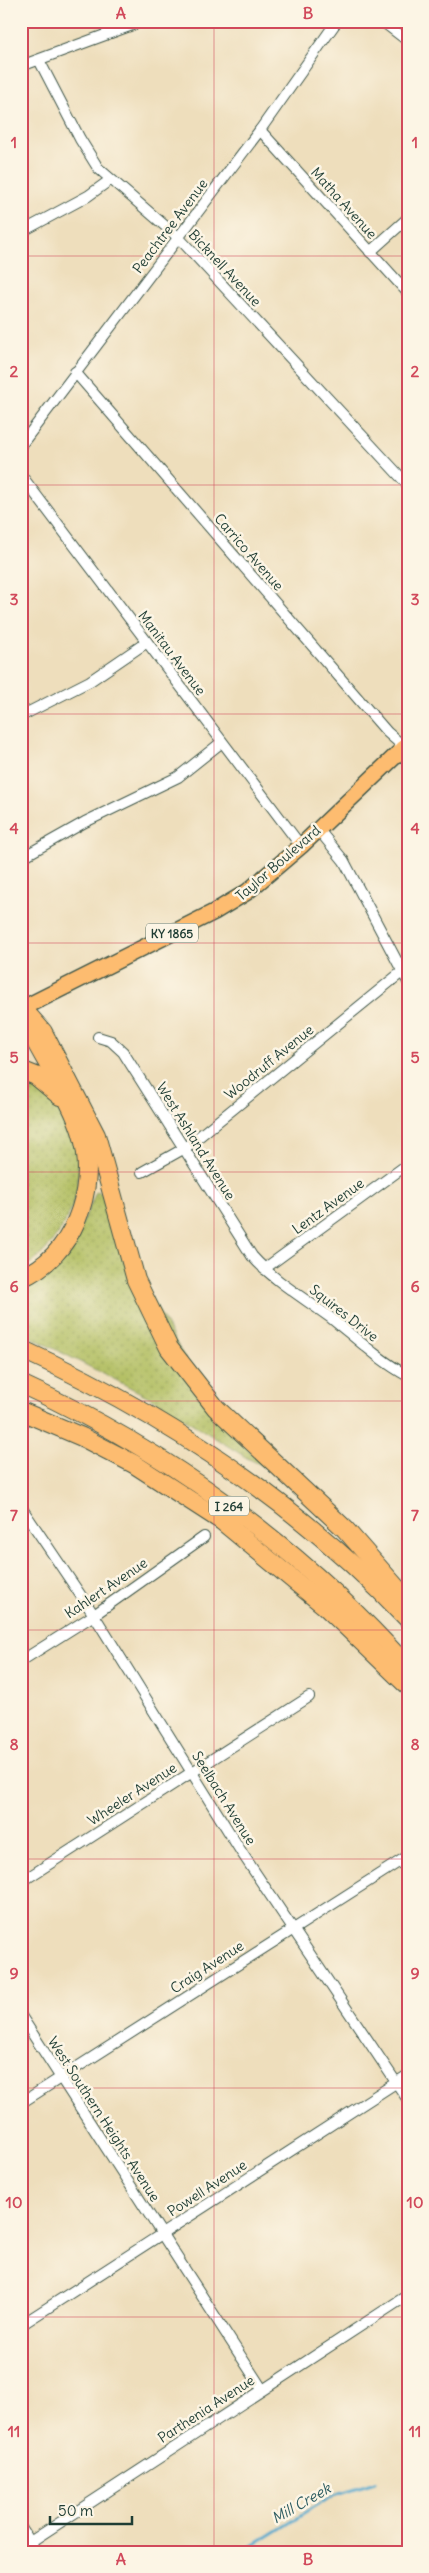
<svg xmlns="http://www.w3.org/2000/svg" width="429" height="2573" viewBox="0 0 429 2573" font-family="Delius,sans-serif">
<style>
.grass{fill:url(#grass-dots);stroke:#687d4a}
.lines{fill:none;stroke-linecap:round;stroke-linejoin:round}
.stream{stroke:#50a7cc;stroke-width:3}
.minor-casing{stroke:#3e5548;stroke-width:12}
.primary-casing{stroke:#3e5548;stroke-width:18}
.motorway-casing{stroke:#3e5548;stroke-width:20}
.minor{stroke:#fff;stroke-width:10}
.primary{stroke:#fdbc70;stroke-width:15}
.motorway{stroke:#fdbc70;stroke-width:18}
.grid{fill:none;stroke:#d1495b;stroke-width:1;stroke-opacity:0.55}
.labels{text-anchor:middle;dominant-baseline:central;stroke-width:5;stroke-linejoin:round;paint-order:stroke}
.shield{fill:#fcf5e5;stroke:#617469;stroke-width:1}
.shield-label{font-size:12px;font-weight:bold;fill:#1f3d34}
.street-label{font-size:14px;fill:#1f3d34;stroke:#fcf5e5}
.water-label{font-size:15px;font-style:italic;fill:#2e5d62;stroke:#fcf5e5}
.neatline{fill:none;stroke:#d1495b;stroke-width:2}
.grid-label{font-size:16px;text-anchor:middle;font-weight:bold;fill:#d1495b}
</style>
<defs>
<pattern id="grass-dots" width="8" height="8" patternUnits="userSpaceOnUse" patternTransform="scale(1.25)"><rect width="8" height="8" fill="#b0bd5f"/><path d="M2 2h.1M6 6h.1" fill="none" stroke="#8f9b4f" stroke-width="1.8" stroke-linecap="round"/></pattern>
</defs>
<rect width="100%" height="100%" fill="#fcf5e5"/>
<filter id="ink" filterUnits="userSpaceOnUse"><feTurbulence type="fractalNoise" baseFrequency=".02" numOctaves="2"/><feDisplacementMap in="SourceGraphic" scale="10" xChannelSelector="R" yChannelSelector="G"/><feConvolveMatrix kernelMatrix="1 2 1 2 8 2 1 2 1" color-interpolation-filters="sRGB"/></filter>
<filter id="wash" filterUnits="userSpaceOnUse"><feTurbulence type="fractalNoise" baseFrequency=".0096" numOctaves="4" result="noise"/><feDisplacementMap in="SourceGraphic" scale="20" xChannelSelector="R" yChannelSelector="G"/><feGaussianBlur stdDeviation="1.12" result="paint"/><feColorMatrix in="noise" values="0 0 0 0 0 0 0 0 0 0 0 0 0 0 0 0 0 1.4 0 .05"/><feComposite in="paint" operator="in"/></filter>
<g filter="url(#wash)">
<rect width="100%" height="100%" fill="#eedebc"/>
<g class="grass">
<path d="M 21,1079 C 77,1111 96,1173 61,1229 C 50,1246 40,1259 21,1269 Z"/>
<path d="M 98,1191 L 105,1197 L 115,1232 L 220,1422 L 266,1467 L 247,1458 L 153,1399 L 21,1332 L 21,1288 C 64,1269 79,1233 96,1192 Z"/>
</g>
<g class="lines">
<polyline class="stream" points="243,2552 334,2495 375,2482"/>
</g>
</g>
<g filter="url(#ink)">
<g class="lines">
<g class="minor-casing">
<g id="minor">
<polyline points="382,21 408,41"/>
<polyline points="39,60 80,139 98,168 179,238 408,485"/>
<polyline points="21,66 143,21"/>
<polyline points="260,130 408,293"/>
<polyline points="21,232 88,196 110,180"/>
<polyline points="370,252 408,218"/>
<polyline points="75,372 387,732 404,747"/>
<polyline points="21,445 260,130 337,21"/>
<polyline points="21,475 301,846"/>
<polyline points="21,716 90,681 147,642"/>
<polyline points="318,829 344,861 408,982"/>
<polyline points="21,858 85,822 178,777 222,742"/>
<path d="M 98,1037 L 111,1041 L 123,1052 L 252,1256 C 274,1281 304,1298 331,1318 C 356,1338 379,1360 408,1376"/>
<polyline points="142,1172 185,1148 408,967"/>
<polyline points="264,1269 408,1164"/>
<polyline points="21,1507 94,1615 242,1853 408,2100"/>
<polyline points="21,1661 94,1615 204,1537"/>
<polyline points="21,1882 309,1697"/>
<polyline points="21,2016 262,2389"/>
<polyline points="21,2103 408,1856"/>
<polyline points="21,2325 408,2075"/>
<polyline points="21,2528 37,2552"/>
<polyline points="21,2548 408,2295"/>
</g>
</g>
<g class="primary-casing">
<polyline id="primary" points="21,1009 214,912 247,892 301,846 408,744"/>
</g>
<g class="motorway-casing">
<g id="motorway">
<polyline points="23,1009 43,1032 96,1135 136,1280 169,1348 216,1408 345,1529 408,1601"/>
<polyline points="21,1070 36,1076 60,1096"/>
<path d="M 21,1278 C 73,1256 97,1191 83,1138 C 76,1108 47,1064 32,1035"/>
<path d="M 21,1349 C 166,1415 298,1503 408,1619"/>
<path d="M 21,1384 C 168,1451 300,1547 408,1668"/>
<polyline points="21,1411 82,1437 134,1464 222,1521 325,1606 408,1686"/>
</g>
</g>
<use href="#minor" class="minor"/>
<use href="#primary" class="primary"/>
<use href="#motorway" class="motorway"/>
</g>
</g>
<path class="grid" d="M 214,21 L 214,2552M 21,256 L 408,256M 21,485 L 408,485M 21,714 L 408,714M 21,943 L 408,943M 21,1172 L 408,1172M 21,1401 L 408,1401M 21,1630 L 408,1630M 21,1859 L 408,1859M 21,2088 L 408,2088M 21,2317 L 408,2317"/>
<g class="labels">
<g class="shield">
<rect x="146" y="923.5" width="52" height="19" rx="4"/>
<rect x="209" y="1496.5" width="40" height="19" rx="4"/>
</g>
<g class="shield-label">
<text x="172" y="933">KY 1865</text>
<text x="229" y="1506">I 264</text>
</g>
<g class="street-label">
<text transform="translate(344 203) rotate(48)">Matha Avenue</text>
<text transform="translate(170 226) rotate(-53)">Peachtree Avenue</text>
<text transform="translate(225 268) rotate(47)">Bicknell Avenue</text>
<text transform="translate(249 552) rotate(49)">Carrico Avenue</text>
<text transform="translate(172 653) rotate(53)">Manitau Avenue</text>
<text transform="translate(278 863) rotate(-41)">Taylor Boulevard</text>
<text transform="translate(269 1062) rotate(-39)">Woodruff Avenue</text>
<text transform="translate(196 1141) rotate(58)">West Ashland Avenue</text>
<text transform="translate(328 1206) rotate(-36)">Lentz Avenue</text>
<text transform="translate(344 1313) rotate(38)">Squires Drive</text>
<text transform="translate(106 1588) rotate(-34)">Kahlert Avenue</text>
<text transform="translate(132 1794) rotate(-33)">Wheeler Avenue</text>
<text transform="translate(224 1798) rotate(58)">Seelbach Avenue</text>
<text transform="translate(207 1967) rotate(-33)">Craig Avenue</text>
<text transform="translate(104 2119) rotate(57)">West Southern Heights Avenue</text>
<text transform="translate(207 2188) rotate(-33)">Powell Avenue</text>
<text transform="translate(206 2409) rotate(-33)">Parthenia Avenue</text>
</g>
<g class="water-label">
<text transform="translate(301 2503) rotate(-30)">Mill Creek</text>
</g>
</g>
<rect width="429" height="2573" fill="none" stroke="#fcf5e5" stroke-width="55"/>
<path d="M50 2516v8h82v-8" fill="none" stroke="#1f3d34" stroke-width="2.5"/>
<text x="58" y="2516" font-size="15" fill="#1f3d34" stroke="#fcf5e5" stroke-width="4" paint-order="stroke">50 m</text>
<rect x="28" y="28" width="374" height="2518" class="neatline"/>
<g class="grid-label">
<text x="121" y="19">A</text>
<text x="308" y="19">B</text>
<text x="14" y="148">1</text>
<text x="415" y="148">1</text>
<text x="14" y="377">2</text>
<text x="415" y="377">2</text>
<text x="14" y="605">3</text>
<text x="415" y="605">3</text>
<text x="14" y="834">4</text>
<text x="415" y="834">4</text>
<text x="14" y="1063">5</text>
<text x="415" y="1063">5</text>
<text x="14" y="1292">6</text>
<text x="415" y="1292">6</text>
<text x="14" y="1521">7</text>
<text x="415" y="1521">7</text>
<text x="14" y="1750">8</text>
<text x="415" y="1750">8</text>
<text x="14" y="1979">9</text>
<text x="415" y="1979">9</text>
<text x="14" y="2208">10</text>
<text x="415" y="2208">10</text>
<text x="14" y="2437">11</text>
<text x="415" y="2437">11</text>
<text x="121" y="2565">A</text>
<text x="308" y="2565">B</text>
</g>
</svg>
